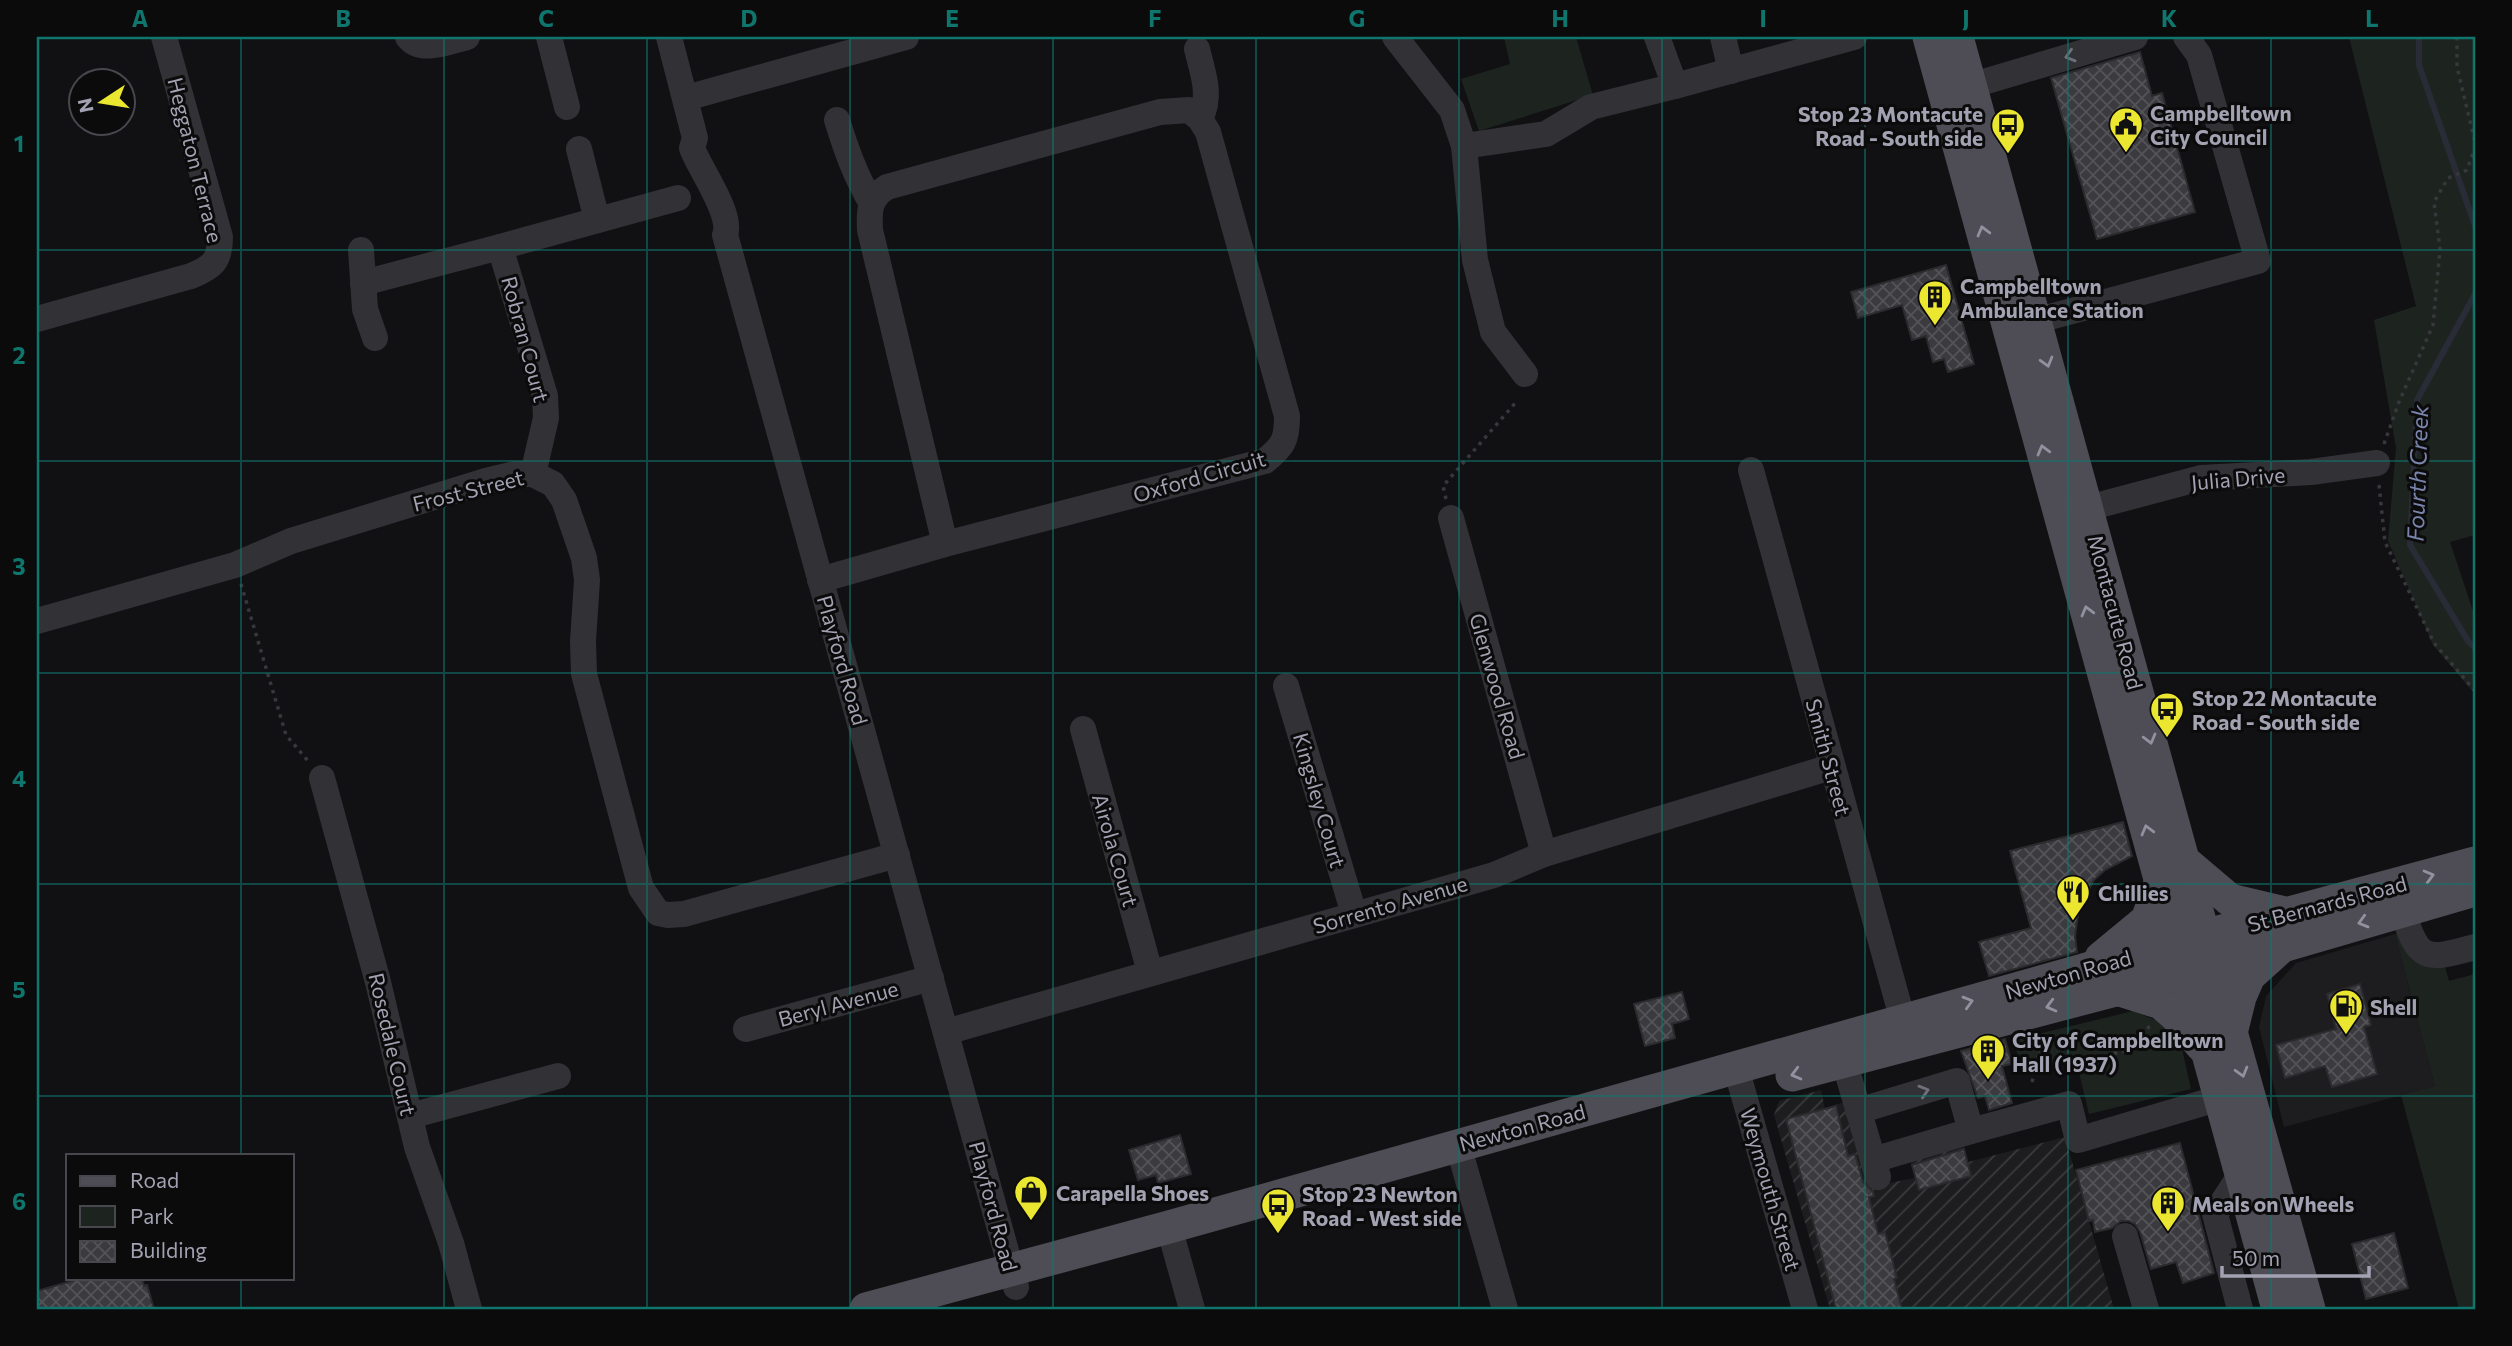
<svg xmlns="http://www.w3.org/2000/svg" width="2512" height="1346" viewBox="0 0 2512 1346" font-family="Commissioner,sans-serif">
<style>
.built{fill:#1d1c1e}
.industrial{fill:url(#industrial-furrows)}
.green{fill:#1d2420}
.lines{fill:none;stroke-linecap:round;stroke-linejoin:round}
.stream{stroke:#292c36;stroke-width:6}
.building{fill:url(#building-cross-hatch);stroke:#2b2a2d;stroke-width:2}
.path{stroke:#38373d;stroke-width:3.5;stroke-dasharray:3.5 5;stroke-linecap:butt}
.minor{stroke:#323136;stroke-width:26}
.major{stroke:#4e4d55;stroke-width:33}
.oneway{stroke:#706f7a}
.oneway2{stroke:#91919f}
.grid{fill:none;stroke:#0f766e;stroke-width:2;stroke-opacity:0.55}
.labels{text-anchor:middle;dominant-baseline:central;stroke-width:6;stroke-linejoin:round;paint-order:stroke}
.poi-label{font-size:21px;font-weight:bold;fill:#a2a2b2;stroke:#0c0b0c;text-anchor:start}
.street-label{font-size:21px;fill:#a2a2b2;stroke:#0c0b0c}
.water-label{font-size:23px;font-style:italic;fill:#7985ad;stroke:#0c0b0c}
.neatline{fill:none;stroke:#0f766e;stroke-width:2.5}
.grid-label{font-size:23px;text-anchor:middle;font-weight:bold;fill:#0f766e}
</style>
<defs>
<pattern id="industrial-furrows" width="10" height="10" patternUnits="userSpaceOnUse" patternTransform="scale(1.75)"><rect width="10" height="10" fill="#1d1c1e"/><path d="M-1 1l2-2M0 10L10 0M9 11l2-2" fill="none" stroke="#3b3a3c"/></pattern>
<pattern id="building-cross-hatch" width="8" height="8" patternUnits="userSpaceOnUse" patternTransform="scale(1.75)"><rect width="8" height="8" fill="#3b3a3f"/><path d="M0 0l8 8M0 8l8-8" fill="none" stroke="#545358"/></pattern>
</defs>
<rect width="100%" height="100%" fill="#111012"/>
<polygon class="built" points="2395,934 2435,1086 2284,1127 2259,1027 2266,996 2296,963"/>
<polygon class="industrial" points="1821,1090 1825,1109 1846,1101 1873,1186 1915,1178 1909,1154 1962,1140 1968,1162 2065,1137 2114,1309 1830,1309 1774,1115 1779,1101"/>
<g class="green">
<polygon points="1504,37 1576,37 1593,95 1479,131 1461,79 1510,64"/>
<polygon points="2349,37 2475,37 2475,535 2450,542 2473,611 2475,613 2475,694 2433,645 2388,541 2396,448 2374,320 2416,306"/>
<polygon points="2406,931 2443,959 2449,981 2475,974 2475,1309 2459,1309 2401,1095 2435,1086 2395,934"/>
<polygon points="2133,1011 2170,1026 2178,1031 2191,1089 2089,1114 2076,1060 2022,1073 2014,1040"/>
</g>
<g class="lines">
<g class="stream">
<polyline points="2419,37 2419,65 2475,226"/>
<polyline points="2475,294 2417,400 2410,545 2468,641 2475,648"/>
</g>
</g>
<g class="building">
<polygon points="2140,52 2152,96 2162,93 2195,212 2097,239 2051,78"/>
<polygon points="1946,265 1974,364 1948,372 1944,359 1933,362 1926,336 1912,340 1902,305 1858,318 1851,292"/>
<polygon points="2123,822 2132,856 2105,870 2094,880 2079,908 2075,936 2077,952 1989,976 1979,942 2031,928 2010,851"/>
<polygon points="2360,984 2371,1025 2364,1027 2377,1074 2332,1087 2325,1066 2285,1078 2276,1045 2336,1029 2327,994"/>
<polygon points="1682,992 1689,1019 1672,1024 1675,1038 1645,1046 1634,1004"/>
<polygon points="2005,1039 2012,1064 2002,1066 2012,1103 1989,1110 1985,1096 1978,1098 1961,1051"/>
<polygon points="1836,1106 1848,1156 1855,1154 1863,1182 1873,1192 1874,1196 1869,1197 1878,1234 1885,1232 1897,1278 1894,1279 1902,1309 1836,1309 1786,1119"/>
<polygon points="1180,1135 1191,1174 1158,1183 1156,1175 1138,1180 1129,1150"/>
<polygon points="2180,1143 2214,1273 2183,1283 2176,1262 2151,1269 2140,1232 2135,1224 2129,1221 2121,1221 2112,1228 2095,1232 2093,1220 2089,1221 2076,1170"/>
<polygon points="1964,1149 1971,1176 1919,1190 1912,1165"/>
<polygon points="2394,1233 2408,1288 2366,1299 2352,1244"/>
<polygon points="82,1278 142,1278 144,1286 147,1285 154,1309 37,1309 37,1291"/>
</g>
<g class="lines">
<g class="path">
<polyline points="2457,37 2457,67 2475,142"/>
<polyline points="2384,444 2399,402 2433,325 2440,249 2434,202 2448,178 2467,170 2475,147"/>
<polyline points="2379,485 2385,542 2434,643 2475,691"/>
<polyline points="1446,499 1443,486 1517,401"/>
<polyline points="241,584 286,735 308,761"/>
<polyline points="2039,1053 2084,1061 2124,1051 2150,1026"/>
<polyline points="2032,1082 2039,1053 2034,1037"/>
</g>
<g class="minor">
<path d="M 408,37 C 421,54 450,41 467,37"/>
<polyline points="549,37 567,107"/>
<path d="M 669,37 L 695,138 L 692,148 C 700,170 733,214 725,235 L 1016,1287"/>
<polyline points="1395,37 1452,110 1464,146 1475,260 1493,332 1525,374"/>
<polyline points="1657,37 1675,86"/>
<polyline points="1723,37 1731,71"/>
<path d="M 1197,49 C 1203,74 1212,95 1200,119"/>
<polyline points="1970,86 2135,37"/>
<polyline points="686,98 906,37"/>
<path d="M 837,120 C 846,149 855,175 871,202"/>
<polyline points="1464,146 1546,134 1591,107 1675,86 1854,37"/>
<polyline points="579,149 597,220"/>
<polyline points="500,247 678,198"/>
<polyline points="361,250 365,309 375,338"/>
<polyline points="363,283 500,247 545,396 546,418 533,474"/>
<path d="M 37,319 L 191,276 C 213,267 220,261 220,237 L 164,37"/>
<polyline points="2035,321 2258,261 2199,55 2186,37"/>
<polyline points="1751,470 1908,1039"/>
<polyline points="2069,513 2201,478 2311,472 2377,463"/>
<polyline points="1451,518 1544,854"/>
<path d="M 820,580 L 945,544 L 1265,461 C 1283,446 1287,441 1287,416 L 1208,132 L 1200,119 L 1189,110 L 1160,112 L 887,187 C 869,198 869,211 870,230 L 945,544"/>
<polyline points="37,621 235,565 291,541 486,481 515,474 533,474 553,484 564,500 584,558 587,580 583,641 584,674 641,888 658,913 668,915 684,914 897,855"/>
<polyline points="1286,686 1354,914"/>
<polyline points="1083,729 1150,972"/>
<polyline points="322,778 378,982 417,1147 451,1243 469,1309"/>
<path d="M 2403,911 C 2418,963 2427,960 2475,947"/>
<polyline points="746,1029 931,978"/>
<polyline points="946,1032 1494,875 1544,854 1831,767"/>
<polyline points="1844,1061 1878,1177"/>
<polyline points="1736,1068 1805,1309"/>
<polyline points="1858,1111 1957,1081 1971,1131 1873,1160"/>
<polyline points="410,1116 558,1076"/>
<polyline points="1971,1131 2069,1104 2078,1140 2220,1098"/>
<polyline points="1458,1145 1505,1309"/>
<polyline points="1169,1227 1192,1309"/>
<polyline points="2125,1236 2146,1309"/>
<polyline points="2240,1309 2215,1214 2241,1174"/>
</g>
<g class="major">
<polyline points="1929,37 2278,1309"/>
<polyline points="1957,37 2204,936 2309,1309"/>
<polyline points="2184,861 2230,900 2281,912"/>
<polyline points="2101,958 2147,920 2161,881"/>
<polyline points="2117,989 2161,1003 2175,1015 2202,1046"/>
<polyline points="2231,1033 2240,997 2249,976 2281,947"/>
<polyline points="1792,1075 2283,946 2475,890"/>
<polyline points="866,1309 1169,1227 2204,936 2475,863"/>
</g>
</g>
<defs><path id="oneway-chevron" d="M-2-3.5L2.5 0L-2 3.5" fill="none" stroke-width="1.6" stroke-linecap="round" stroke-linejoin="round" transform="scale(1.75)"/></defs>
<g class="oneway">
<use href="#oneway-chevron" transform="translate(2070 56) rotate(163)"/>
<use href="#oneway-chevron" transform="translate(1924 1091) rotate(-17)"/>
</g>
<g class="oneway2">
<use href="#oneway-chevron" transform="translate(1983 231) rotate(-105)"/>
<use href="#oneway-chevron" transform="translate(2047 362) rotate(74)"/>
<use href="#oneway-chevron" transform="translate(2043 450) rotate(-105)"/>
<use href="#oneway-chevron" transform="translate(2087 611) rotate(-105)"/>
<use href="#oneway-chevron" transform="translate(2150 739) rotate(75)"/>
<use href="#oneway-chevron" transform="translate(2147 830) rotate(-105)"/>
<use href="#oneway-chevron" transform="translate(2429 876) rotate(-15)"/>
<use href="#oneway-chevron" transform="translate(2363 922) rotate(164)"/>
<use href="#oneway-chevron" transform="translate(1968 1002) rotate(-16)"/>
<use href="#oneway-chevron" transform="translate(2051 1006) rotate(165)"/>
<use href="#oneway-chevron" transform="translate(2242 1072) rotate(74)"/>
<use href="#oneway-chevron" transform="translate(1796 1074) rotate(165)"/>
</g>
<path class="grid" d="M 241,37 L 241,1155M 444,37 L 444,1309M 647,37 L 647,1309M 850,37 L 850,1309M 1053,37 L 1053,1309M 1256,37 L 1256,1309M 1459,37 L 1459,1309M 1662,37 L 1662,1309M 1865,37 L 1865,1309M 2068,37 L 2068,1309M 2271,37 L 2271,1309M 37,250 L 2475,250M 37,461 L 2475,461M 37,673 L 2475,673M 37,884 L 2475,884M 37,1096 L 2475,1096M 241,1278 L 241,1309"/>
<defs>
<g id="civic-pin" transform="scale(1.75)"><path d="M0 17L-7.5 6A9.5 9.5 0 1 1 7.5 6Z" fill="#ebe62f" stroke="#0c0b0c"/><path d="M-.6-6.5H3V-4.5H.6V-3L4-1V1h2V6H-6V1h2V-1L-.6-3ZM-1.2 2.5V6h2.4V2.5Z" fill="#111"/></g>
<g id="bus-pin" transform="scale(1.75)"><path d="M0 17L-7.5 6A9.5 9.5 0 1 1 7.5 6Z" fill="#ebe62f" stroke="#0c0b0c"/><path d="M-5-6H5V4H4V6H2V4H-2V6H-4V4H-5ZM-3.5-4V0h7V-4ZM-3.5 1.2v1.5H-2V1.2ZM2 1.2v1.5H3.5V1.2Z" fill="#111"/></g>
<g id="building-pin" transform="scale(1.75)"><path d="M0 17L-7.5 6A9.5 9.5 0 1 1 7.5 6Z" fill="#ebe62f" stroke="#0c0b0c"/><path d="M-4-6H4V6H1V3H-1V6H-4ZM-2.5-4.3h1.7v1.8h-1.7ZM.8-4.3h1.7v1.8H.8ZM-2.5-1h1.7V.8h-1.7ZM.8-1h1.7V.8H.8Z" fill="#111"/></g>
<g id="restaurant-pin" transform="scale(1.75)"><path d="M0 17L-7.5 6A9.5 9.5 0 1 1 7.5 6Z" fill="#ebe62f" stroke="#0c0b0c"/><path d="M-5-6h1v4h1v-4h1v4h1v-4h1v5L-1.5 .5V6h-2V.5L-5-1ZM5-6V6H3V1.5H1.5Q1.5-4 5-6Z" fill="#111"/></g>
<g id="fuel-pin" transform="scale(1.75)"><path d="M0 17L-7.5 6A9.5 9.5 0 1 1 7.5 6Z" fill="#ebe62f" stroke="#0c0b0c"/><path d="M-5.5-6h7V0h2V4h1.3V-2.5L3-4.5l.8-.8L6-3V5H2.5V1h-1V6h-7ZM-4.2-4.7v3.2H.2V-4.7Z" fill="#111"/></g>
<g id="shop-pin" transform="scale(1.75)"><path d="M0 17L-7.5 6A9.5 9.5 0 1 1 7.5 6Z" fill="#ebe62f" stroke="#0c0b0c"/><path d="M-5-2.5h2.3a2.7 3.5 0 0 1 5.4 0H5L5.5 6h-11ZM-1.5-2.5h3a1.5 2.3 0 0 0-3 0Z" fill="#111"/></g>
</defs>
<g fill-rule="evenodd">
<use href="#civic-pin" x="2126" y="124"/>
<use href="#bus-pin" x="2008" y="125"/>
<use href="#building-pin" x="1935" y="297"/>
<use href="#bus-pin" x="2167" y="709"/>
<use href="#restaurant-pin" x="2073" y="892"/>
<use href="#fuel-pin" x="2346" y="1006"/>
<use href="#building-pin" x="1988" y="1051"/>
<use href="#shop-pin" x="1031" y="1192"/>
<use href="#building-pin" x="2168" y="1203"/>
<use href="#bus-pin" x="1278" y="1205"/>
</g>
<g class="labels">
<g class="poi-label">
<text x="2150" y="112">Campbelltown<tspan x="2150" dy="24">City Council</tspan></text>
<text x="1983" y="113" text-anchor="end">Stop 23 Montacute<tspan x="1983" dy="24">Road - South side</tspan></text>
<text x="1960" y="285">Campbelltown<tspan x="1960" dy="24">Ambulance Station</tspan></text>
<text x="2192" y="697">Stop 22 Montacute<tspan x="2192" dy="24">Road - South side</tspan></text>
<text x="2098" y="892">Chillies</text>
<text x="2370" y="1006">Shell</text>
<text x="2012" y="1039">City of Campbelltown<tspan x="2012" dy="24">Hall (1937)</tspan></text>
<text x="1056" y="1192">Carapella Shoes</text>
<text x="1302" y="1193">Stop 23 Newton<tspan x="1302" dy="24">Road - West side</tspan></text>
<text x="2192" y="1203">Meals on Wheels</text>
</g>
<g class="street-label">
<text transform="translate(196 160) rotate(76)">Heggaton Terrace</text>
<text transform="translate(526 339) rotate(75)">Robran Court</text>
<text transform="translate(1199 476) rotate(-16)">Oxford Circuit</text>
<text transform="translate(2238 478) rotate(-5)">Julia Drive</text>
<text transform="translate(468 490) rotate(-14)">Frost Street</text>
<text transform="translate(2116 612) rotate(75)">Montacute Road</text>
<text transform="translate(843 660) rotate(74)">Playford Road</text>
<text transform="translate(1498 686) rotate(74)">Glenwood Road</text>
<text transform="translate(1829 757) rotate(75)">Smith Street</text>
<text transform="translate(1320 800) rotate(74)">Kingsley Court</text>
<text transform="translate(1116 850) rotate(74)">Airola Court</text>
<text transform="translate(2327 903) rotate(-15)">St Bernards Road</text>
<text transform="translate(1390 904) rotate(-16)">Sorrento Avenue</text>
<text transform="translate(2068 974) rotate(-16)">Newton Road</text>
<text transform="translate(838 1003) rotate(-15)">Beryl Avenue</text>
<text transform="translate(393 1044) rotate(77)">Rosedale Court</text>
<text transform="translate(1522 1127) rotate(-15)">Newton Road</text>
<text transform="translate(1771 1189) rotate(74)">Weymouth Street</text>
<text transform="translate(994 1206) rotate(75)">Playford Road</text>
</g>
<g class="water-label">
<text transform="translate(2417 473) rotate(-88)">Fourth Creek</text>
</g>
</g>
<rect width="2512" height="1346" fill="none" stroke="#0c0b0c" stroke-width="77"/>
<rect x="66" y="1154" width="228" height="126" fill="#0c0b0c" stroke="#48474e" stroke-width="2"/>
<rect x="80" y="1176" width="35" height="10" fill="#4e4d55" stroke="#48474e" stroke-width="2"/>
<text x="130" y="1188" font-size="21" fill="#a2a2b2">Road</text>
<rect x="80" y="1206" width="35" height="21" fill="#1d2420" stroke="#48474e" stroke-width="2"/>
<text x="130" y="1224" font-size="21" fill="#a2a2b2">Park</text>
<rect x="80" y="1241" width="35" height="21" fill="url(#building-cross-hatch)" stroke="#48474e" stroke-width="2"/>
<text x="130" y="1258" font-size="21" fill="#a2a2b2">Building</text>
<g transform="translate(102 102) rotate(258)"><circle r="33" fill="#0c0b0c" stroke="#48474e" stroke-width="2"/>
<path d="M0-5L12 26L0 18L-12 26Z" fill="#ebe62f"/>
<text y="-10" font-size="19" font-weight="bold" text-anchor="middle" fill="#a2a2b2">N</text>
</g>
<path d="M2222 1266v10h147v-10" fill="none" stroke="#a2a2b2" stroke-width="3.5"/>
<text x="2232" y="1266" font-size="21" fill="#a2a2b2" stroke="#0c0b0c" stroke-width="5" paint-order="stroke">50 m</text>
<rect x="38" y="38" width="2436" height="1270" class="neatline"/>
<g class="grid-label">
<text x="140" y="27">A</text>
<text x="343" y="27">B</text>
<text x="546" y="27">C</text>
<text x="749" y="27">D</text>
<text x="952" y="27">E</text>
<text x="1155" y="27">F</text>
<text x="1357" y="27">G</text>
<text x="1560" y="27">H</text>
<text x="1763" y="27">I</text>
<text x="1966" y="27">J</text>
<text x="2169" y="27">K</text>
<text x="2372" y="27">L</text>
<text x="19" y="152">1</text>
<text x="19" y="364">2</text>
<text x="19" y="575">3</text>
<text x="19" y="787">4</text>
<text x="19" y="998">5</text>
<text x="19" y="1210">6</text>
</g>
</svg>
